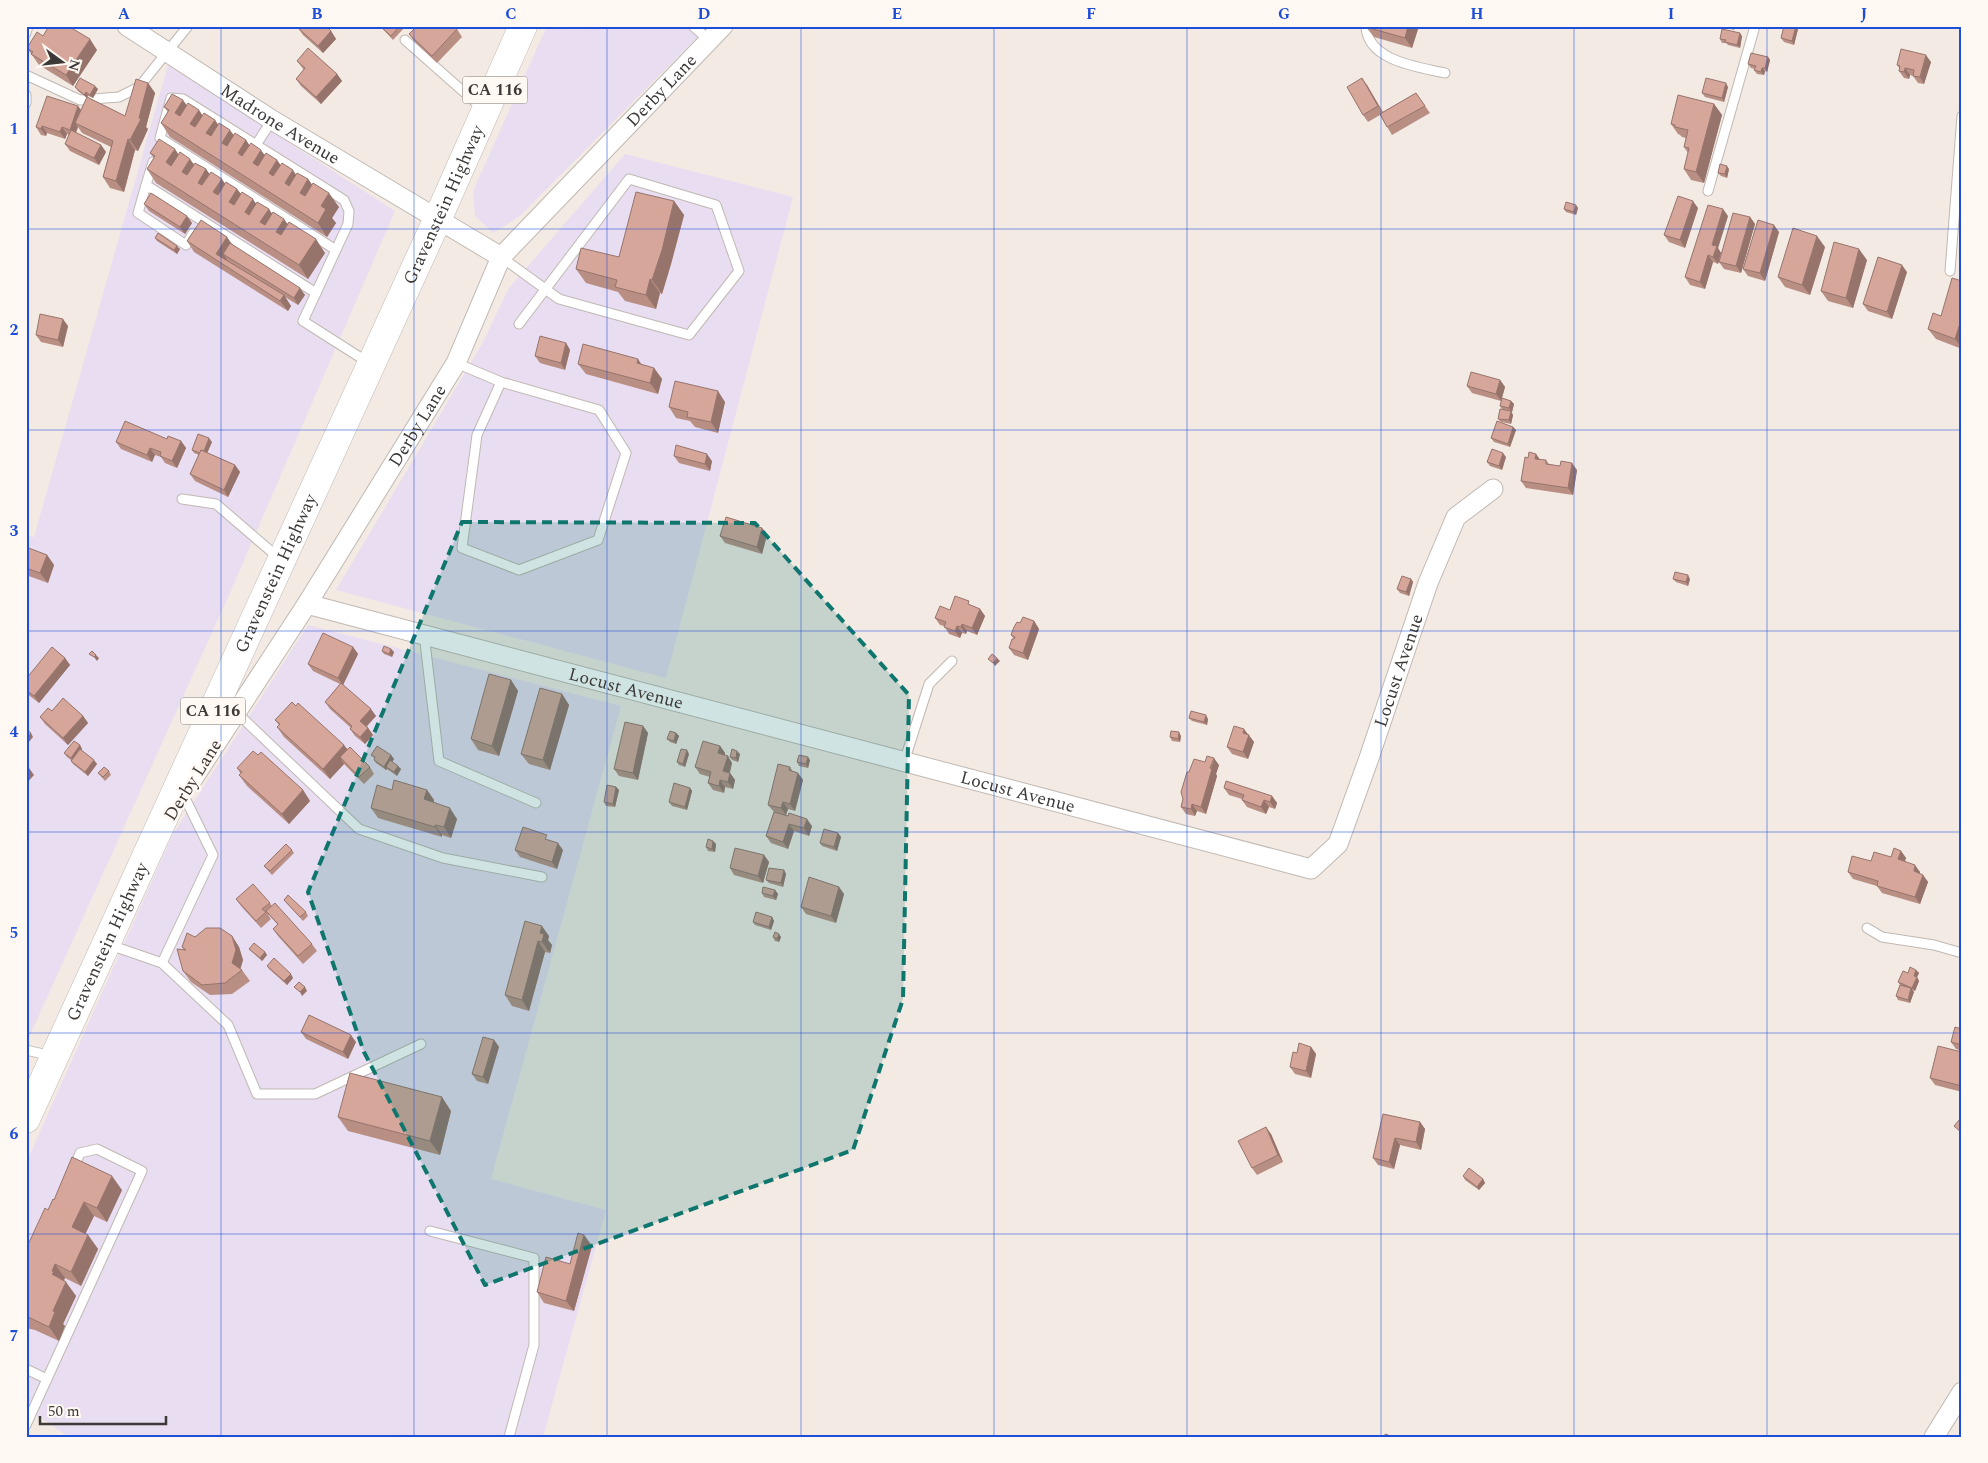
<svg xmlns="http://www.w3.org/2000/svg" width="1988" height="1463" viewBox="0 0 1988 1463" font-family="Spectral,serif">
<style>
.commercial{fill:#e9ddf1}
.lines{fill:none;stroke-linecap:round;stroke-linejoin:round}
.service-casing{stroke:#c0b8b2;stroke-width:11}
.minor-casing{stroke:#c0b8b2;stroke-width:21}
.primary-casing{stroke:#c0b8b2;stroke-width:29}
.service{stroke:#fff;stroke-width:9}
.minor{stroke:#fff;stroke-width:19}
.primary{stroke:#fff;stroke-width:28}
.wall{fill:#b98f84}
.shaded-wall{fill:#96746c}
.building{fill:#d7a69a;stroke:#96746c}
.marked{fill:#0f766e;fill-opacity:0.2;stroke:#0f766e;stroke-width:4;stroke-dasharray:10 6;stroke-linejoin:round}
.grid{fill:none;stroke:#1d4ed8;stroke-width:1;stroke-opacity:0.55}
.labels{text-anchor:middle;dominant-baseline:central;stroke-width:5;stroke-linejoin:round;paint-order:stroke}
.shield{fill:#fff8f3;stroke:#76726f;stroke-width:1}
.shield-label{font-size:16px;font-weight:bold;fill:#3c3937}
.street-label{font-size:18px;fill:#3c3937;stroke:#fff8f3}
.neatline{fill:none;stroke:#1d4ed8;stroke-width:2}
.grid-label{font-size:16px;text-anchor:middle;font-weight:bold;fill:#1d4ed8}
</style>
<rect width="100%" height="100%" fill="#f3eae4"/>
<g class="commercial">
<polygon points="547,26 708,26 520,216 493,233 475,216 473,191"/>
<polygon points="168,65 395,211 233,586 26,1044 26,536 34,537"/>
<polygon points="625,154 793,197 666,678 336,590 482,344 509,288"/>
<polygon points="308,625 621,706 491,1179 606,1210 543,1437 69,1437 26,1408 26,1163 173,834"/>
</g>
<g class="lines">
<g class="service-casing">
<g id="service">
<polyline points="693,26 709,40"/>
<path d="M 1366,26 C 1367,61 1419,67 1445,73"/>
<polyline points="26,33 28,26"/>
<polyline points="405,40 483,109"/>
<polyline points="26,75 80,100 119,97 139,87 188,26"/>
<polyline points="26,95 26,103"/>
<polyline points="256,145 272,120"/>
<polyline points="153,162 146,185 316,293"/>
<polyline points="146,185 138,213 186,245 193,233"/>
<polyline points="1708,191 1755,26"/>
<polyline points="336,250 160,138 171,98 183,99 344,200 349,211 348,224 303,321 369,363"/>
<polyline points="501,257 559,299 689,335 739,271 716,205 629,179 519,324"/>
<polyline points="1950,271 1962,116"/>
<polyline points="456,363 501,382 599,410 626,453 598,540 519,570 462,548 477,435 501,382"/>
<polyline points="182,499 216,504 280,559"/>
<polyline points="424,634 439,761 536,803"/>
<polyline points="236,712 359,829 443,858 542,877"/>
<polyline points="904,762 929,684 952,661"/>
<polyline points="1867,928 1882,937 1934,945 1962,953"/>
<polyline points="110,945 162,963 213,855 183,794"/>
<polyline points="162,963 228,1025 257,1094 315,1094 421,1044"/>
<polyline points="26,1050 52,1056"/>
<polyline points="430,1231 534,1258 534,1345 509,1437"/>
<polyline points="26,1369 47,1379"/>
<polyline points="26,1425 142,1171 97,1149 80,1153 73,1170"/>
</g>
</g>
<g class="minor-casing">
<g id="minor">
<path id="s1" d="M 127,26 L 272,120 L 501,257"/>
<path id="s2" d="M 307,604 L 1311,869 L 1338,844 L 1369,758 L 1428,583 L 1456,517 L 1493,489"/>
<path id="s3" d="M 192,780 L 307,604 L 456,363 L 501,257 L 723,26"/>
<polyline points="1934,1437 1962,1392"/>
</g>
</g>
<g class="primary-casing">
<g id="primary">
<path id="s4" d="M 26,1119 L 438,218 L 523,26"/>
</g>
</g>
<use href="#service" class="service"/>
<use href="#minor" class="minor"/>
<use href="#primary" class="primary"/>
</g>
<g class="wall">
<polygon points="380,26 404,26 405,27 393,40"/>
<polygon points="1419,26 1412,48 1374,37 1366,27"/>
<polygon points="1722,26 1735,26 1734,30"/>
<polygon points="298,28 331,31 336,39 323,53 303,35"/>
<polygon points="457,29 462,37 437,63 414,41 409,34"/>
<polygon points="1798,29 1794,45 1784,42 1781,38"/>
<polygon points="43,36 97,50 73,86 39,65 27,48"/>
<polygon points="1742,36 1740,48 1728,45 1726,43 1722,43 1720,39"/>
<polygon points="1768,57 1770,60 1767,72 1765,71 1764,75 1757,74 1754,70 1755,69 1751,68 1748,64"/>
<polygon points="297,61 337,74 342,81 321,104 301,86 296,79 304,70"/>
<polygon points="1931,62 1924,84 1918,83 1913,76 1910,75 1909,79 1904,78 1899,71 1900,69 1897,65"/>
<polygon points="148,83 155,93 146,127 148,129 138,151 135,150 124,192 110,188 103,177 111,147 82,133 78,127 76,133 101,145 106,152 99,165 70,151 65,144 69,135 67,134 65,139 47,133 46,136 41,135 36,127 78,106 81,110 87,98 78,91 75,87 98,89 93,98 88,96 87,97 125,116"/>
<polygon points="1367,85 1383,112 1416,93 1430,113 1392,135 1380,115 1368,122 1363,115"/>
<polygon points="1728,87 1724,102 1705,97 1702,93"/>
<polygon points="1714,104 1722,115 1704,183 1691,180 1684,169 1688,153 1684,147 1686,138 1682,137 1680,135 1678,134 1671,124"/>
<polygon points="187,106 202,116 215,120 218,125 234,135 246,140 249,145 265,155 277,160 280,165 296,175 308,179 312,185 339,207 332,218 336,223 327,237 170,137 161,123 168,112 164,107"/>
<polygon points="150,153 178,155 194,164 206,169 209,174 225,184 237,189 241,194 288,224 325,253 308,279 156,183 147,169 154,158"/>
<polygon points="1729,169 1727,178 1721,176 1718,173"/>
<polygon points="674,201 684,215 671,264 662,294 660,293 656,309 625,301 618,292 586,283 576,269 619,257"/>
<polygon points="144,204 192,223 185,234 149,211"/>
<polygon points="1576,205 1578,208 1576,215 1566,212 1564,209"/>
<polygon points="1698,208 1685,248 1669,242 1664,235"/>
<polygon points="1728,216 1718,248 1721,253 1718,264 1713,262 1705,289 1690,285 1685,277"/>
<polygon points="1750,217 1755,224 1741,273 1724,269 1719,262"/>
<polygon points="1779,232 1765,281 1748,276 1743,269"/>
<polygon points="155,238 180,249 177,254 157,241"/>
<polygon points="187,241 233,245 305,295 298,305 285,297 291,306 288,311 194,252"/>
<polygon points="1825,247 1810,295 1785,287 1778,277"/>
<polygon points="1867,260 1853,308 1828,301 1821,291"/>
<polygon points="1907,272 1892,319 1868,311 1863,304"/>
<polygon points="1962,281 1962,349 1936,339 1928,329 1941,316"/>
<polygon points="68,326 63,347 41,342 36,335"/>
<polygon points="566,343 570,350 565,370 540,363 535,356"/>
<polygon points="578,364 654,368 662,379 658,394 586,374"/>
<polygon points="1500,380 1505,387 1501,401 1472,393 1467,386"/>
<polygon points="1511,401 1514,404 1512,412 1511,412 1513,415 1511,424 1501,422 1498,419 1502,409 1500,406"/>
<polygon points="725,402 718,433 695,427 690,421 676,418 669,407"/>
<polygon points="1513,427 1516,430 1510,447 1494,442 1491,438"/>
<polygon points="167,439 181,441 186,448 177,468 165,463 161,457 155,455 152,462 121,449 116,442"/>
<polygon points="212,442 207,453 235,465 240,472 228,497 195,481 190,474 199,455 194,453 192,450"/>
<polygon points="1536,454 1540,460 1546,460 1549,464 1577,470 1573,495 1526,488 1521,481 1528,458"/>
<polygon points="674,456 712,461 710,471 679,463"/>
<polygon points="1506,457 1502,470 1490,466 1487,462"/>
<polygon points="762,528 767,535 762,554 725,543 720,536"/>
<polygon points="26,547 47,555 54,565 48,583 26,575"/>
<polygon points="1411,579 1413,582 1409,596 1400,593 1397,589"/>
<polygon points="1673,579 1690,579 1688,586 1676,582"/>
<polygon points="973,606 980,609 985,616 977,635 967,631 966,634 962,633 960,638 949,634 944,626 940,625 935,618 950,610"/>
<polygon points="1034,621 1039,629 1028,660 1014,655 1009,648 1014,639 1011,635 1020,623"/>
<polygon points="353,647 358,654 343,685 376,716 367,726 373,735 365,744 355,736 350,729 351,728 330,709 325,702 340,684 313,671 308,664"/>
<polygon points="391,649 394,652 392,657 384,654 382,651"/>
<polygon points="65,658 70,665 39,703 26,693 26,679"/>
<polygon points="511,680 518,691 499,756 478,750 471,739"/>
<polygon points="562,694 569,705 550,770 529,764 521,754"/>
<polygon points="52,711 83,716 88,723 68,745 45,724 40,717"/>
<polygon points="1189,718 1208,719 1207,725 1192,721"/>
<polygon points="275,720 348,749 370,767 374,774 364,784 344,764 330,779 284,737 277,727 279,725"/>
<polygon points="643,726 648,733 638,780 619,776 614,769"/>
<polygon points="676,733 679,736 676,744 670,742 667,739"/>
<polygon points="1248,734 1254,742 1248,759 1232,754 1227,747"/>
<polygon points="1181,736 1180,742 1172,741 1170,737"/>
<polygon points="80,745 82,749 81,750 97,764 88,776 73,764 71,761 71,760 67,757 64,753"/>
<polygon points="720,746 725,753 725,755 732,763 730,773 735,780 733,789 725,787 724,793 713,790 708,783 710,777 700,774 695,767"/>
<polygon points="689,754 685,767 679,765 677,762"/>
<polygon points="740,754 738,762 732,760 730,757"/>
<polygon points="258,755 303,790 310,801 289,824 247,786 239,775 241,774 237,768"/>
<polygon points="371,755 391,755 394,759 392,762 401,769 397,776 387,769 386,770 376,763 374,760 375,759"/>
<polygon points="810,760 808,768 799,766 797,762"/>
<polygon points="1205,762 1219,765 1216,774 1217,776 1206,814 1197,811 1195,816 1186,814 1181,807 1189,772"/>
<polygon points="790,767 793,772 798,773 803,780 795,811 788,809 786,815 812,826 809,836 794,831 788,849 771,843 766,836 774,812 768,805"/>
<polygon points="109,771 111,775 105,781 98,773"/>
<polygon points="616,787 619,790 615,807 606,806 604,802"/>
<polygon points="690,788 692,791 687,810 672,806 669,802"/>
<polygon points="1224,788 1272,796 1277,803 1275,809 1269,807 1266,814 1247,807 1242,800 1242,799 1229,795"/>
<polygon points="392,790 427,790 434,800 434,802 457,819 451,838 442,835 442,837 378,818 371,808"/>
<polygon points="838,833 841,837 837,851 822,846 820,843"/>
<polygon points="713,841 716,844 715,852 708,851 706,847"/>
<polygon points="292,850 294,853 272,875 264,866"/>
<polygon points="515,850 563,850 557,869 520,857"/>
<polygon points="1901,851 1906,858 1905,861 1920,872 1920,874 1923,875 1928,882 1920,904 1882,893 1877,886 1853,879 1848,872 1871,861 1891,857"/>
<polygon points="764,855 769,862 763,883 734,875 730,868"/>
<polygon points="784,870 786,874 783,887 769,883 766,880"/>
<polygon points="839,887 844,894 836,923 806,914 801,907"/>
<polygon points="775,890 778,894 776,900 764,897 762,893"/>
<polygon points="236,899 270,903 272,906 312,944 317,951 303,964 278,936 273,929 278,925 269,915 268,915 271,919 261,928 241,906"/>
<polygon points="284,900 306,912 308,916 303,921"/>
<polygon points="772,917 774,921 771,930 755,925 753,922"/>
<polygon points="525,921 549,936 548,940 552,945 550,953 545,952 529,1011 512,1006 505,995"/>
<polygon points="232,936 239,947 243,960 240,969 242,970 250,981 232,994 210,995 191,982 183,971 184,950 182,947 195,937"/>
<polygon points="773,937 781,937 779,942 775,941"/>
<polygon points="249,949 265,952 267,955 262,961 252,952"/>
<polygon points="267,966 293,978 287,985 269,969"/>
<polygon points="1916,970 1919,973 1917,977 1919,981 1915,991 1913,990 1914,992 1910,1003 1898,1000 1896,996 1900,985 1898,982 1908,973"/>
<polygon points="1962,1029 1962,1051 1956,1049 1951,1042"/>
<polygon points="301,1032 356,1042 348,1059 306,1039"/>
<polygon points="494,1040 499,1047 488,1084 477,1081 472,1074"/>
<polygon points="1311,1047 1316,1054 1311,1078 1295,1074 1290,1067 1297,1053"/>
<polygon points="1962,1052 1962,1092 1935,1085 1930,1078"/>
<polygon points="451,1111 440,1155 348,1131 338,1117"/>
<polygon points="1383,1114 1420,1122 1425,1129 1421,1150 1400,1145 1394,1169 1378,1165 1373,1158"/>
<polygon points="1271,1134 1283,1162 1257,1175 1252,1168"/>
<polygon points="1463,1176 1483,1179 1485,1183 1479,1190 1465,1180"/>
<polygon points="122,1190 107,1222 94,1216 85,1234 88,1235 98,1249 81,1286 65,1278 64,1280 76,1296 63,1324 65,1326 59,1341 35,1330 26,1328 26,1249 54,1200"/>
<polygon points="584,1235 592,1246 574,1311 544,1303 537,1292 570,1264"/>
</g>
<g class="shaded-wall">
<polygon points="1408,26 1419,26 1412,48 1405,38"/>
<polygon points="1796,26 1798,29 1794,45 1792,41"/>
<polygon points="331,31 336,39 323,53 318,46"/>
<polygon points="1740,33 1742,36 1740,48 1737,45"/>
<polygon points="90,39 97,50 73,86 66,75"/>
<polygon points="1926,55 1931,62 1924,84 1920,77"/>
<polygon points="1768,57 1770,60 1767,72 1765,68"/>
<polygon points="1762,68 1765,71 1764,75 1761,72"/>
<polygon points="1905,68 1910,75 1909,79 1904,72"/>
<polygon points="337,74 342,81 321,104 316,97"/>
<polygon points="1362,78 1367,85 1383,113 1378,106"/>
<polygon points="148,83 155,93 146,127 148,129 138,151 130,140 139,118"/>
<polygon points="1726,83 1728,87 1724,102 1722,98"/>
<polygon points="95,86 98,89 93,98 90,95"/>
<polygon points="86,92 88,96 87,98 84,95"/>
<polygon points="183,100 193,114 185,127 175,113"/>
<polygon points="1714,104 1722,115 1704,183 1696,172"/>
<polygon points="78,106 83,113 75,123 78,127 74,137 70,130"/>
<polygon points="199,110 208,124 200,137 190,124"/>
<polygon points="215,120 224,134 216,147 206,133"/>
<polygon points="42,126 47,133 46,136 41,129"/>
<polygon points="62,127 67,134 65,139 60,132"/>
<polygon points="230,130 240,144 232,157 222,143"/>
<polygon points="128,139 135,150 124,192 116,181"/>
<polygon points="246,140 255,154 247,167 238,153"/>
<polygon points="101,145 106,152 99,165 94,158"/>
<polygon points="175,149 184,163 176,176 166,162"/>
<polygon points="261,150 271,164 263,177 253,163"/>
<polygon points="190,159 200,173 192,186 182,172"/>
<polygon points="277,160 287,174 278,187 269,173"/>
<polygon points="1727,166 1729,169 1727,178 1725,174"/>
<polygon points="206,169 216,183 208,197 198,183"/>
<polygon points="293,170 302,184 294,197 285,183"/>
<polygon points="222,179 231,193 223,206 213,192"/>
<polygon points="308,179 318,193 310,207 300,193"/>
<polygon points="237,189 247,203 239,216 229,202"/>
<polygon points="329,193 339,207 332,218 336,223 327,237 318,223 321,206"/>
<polygon points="253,199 262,213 254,226 245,212"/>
<polygon points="674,201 684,215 671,264 662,294 652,280"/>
<polygon points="1693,201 1698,208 1685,248 1680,240"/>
<polygon points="1576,205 1578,208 1576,215 1574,212"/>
<polygon points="269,209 278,223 270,236 260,222"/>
<polygon points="1723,209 1728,216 1718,248 1721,253 1718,264 1713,257 1712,245"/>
<polygon points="187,216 192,223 185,234 180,227"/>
<polygon points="1750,217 1755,224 1741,273 1736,266"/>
<polygon points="284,219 294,233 286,246 276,232"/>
<polygon points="1774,225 1779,232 1765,281 1760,273"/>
<polygon points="1817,236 1825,247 1810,295 1802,285"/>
<polygon points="227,237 234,247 223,254 227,259 223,264 216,254"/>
<polygon points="316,239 325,253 308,279 299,265"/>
<polygon points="177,246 180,249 177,254 174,250"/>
<polygon points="1859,249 1867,260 1853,308 1846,298"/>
<polygon points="1708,255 1713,262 1705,289 1700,282"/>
<polygon points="1902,265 1907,272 1892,319 1887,312"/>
<polygon points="650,279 660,293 656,309 646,295"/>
<polygon points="300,288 305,295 298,305 294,298"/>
<polygon points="284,295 291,306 288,311 280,301"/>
<polygon points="1962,317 1962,348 1955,339"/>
<polygon points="63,319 68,326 63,347 58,340"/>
<polygon points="566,343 570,350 565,370 561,363"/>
<polygon points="638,359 645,370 637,363"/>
<polygon points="654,368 662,379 658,394 650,383"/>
<polygon points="1500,380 1505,387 1501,401 1496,394"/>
<polygon points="718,391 725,402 718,433 711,422"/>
<polygon points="1511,401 1514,404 1512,412 1509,408"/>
<polygon points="1511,411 1513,415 1511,424 1509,420"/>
<polygon points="1513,427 1516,430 1510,447 1508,444"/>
<polygon points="209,438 212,442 205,458 203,454"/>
<polygon points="181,441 186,448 177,468 172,461"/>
<polygon points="150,448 155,455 152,462 147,455"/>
<polygon points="1503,453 1506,457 1502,470 1499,466"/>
<polygon points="707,454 712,461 710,471 705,464"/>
<polygon points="1536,454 1541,461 1535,459"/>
<polygon points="1572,463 1577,470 1573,495 1568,488"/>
<polygon points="235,465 240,472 228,497 224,490"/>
<polygon points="762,528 767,535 762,554 757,547"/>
<polygon points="47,555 54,565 48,583 40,573"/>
<polygon points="1688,575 1690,579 1688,586 1686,582"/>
<polygon points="1411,579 1413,582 1409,596 1406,592"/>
<polygon points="980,609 985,616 977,635 972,628"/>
<polygon points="1034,621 1039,629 1028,660 1023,653"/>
<polygon points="962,624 967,631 966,634 961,627"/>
<polygon points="957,626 962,633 960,638 955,631"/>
<polygon points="353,647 358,654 343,685 338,678"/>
<polygon points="391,649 394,652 392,657 389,654"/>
<polygon points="96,655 99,658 97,661 94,657"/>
<polygon points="65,658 70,665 39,703 34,696"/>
<polygon points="997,658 1000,661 995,666 993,663"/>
<polygon points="511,680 518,691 499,756 492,746"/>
<polygon points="562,694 569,705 550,770 543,760"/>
<polygon points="371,709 376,716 365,728 360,721"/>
<polygon points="1206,715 1208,719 1207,725 1204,722"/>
<polygon points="83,716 88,723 68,745 63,738"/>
<polygon points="643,726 648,733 638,780 633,773"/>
<polygon points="368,728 373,735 365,744 360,737"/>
<polygon points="1244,729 1254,742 1248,759 1243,752 1243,733"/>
<polygon points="1179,732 1181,736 1180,742 1178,739"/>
<polygon points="31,733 33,737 28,743 26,740 26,739"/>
<polygon points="676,733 679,736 676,744 674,741"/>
<polygon points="80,745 82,749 73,761 71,758"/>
<polygon points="344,745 352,755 340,757 344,764 330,779 323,769"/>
<polygon points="720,746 725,753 723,760 718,753"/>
<polygon points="687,750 689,754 685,767 683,764"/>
<polygon points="737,751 740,754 738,762 736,758"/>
<polygon points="391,755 394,759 388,768 386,767 387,769 386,770 384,767"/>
<polygon points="728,756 732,763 728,778 723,771"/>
<polygon points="808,757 810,760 808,768 806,764"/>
<polygon points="1214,758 1219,765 1216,774 1217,776 1206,814 1201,807"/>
<polygon points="94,760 97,764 88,776 85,772"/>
<polygon points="398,766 401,769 397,776 394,772"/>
<polygon points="29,768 34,775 26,784 26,771"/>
<polygon points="730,773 735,780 733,789 728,782"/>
<polygon points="798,773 803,780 795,811 790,804"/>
<polygon points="720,780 725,787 724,793 719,786"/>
<polygon points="616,787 619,790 615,807 613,804"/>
<polygon points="690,788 692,791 687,810 685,807"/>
<polygon points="303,790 310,801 289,824 282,814"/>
<polygon points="427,790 434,800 431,809 424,799"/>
<polygon points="1272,796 1277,803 1275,809 1270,802"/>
<polygon points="1264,800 1269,807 1266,814 1261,807"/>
<polygon points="783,802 788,809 786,815 781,808"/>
<polygon points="1192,804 1197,811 1195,816 1191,809"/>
<polygon points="450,808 457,819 451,838 444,827"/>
<polygon points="807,819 812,826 809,836 804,828"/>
<polygon points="789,824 794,831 788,849 783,842"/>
<polygon points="435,825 442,835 442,837 435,827"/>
<polygon points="838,833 841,837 837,851 834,847"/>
<polygon points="713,841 716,844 715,852 712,849"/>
<polygon points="558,843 563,850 557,869 552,862"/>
<polygon points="1901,851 1906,858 1903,866 1898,859"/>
<polygon points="764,855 769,862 763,883 758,876"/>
<polygon points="1915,865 1920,872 1919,878 1914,871"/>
<polygon points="784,870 786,874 783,887 781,883"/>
<polygon points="1923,875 1928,882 1920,904 1915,897"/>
<polygon points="839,887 844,894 836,923 831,916"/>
<polygon points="775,890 778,894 776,900 773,896"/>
<polygon points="772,917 774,921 771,930 769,927"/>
<polygon points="542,926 549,936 548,940 552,945 550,953 542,942 540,933"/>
<polygon points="779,934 781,937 779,942 777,939"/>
<polygon points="232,936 239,947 243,960 239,974 232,963"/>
<polygon points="538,941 545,952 529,1011 522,1000"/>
<polygon points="265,952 267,955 262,961 260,958"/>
<polygon points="1916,970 1919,973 1917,977 1919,981 1915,991 1912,988 1914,976"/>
<polygon points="291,974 293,978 287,985 284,981"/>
<polygon points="305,987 307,991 302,996 300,992"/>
<polygon points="1911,988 1914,992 1910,1003 1908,1000"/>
<polygon points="351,1035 356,1042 348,1059 343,1052"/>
<polygon points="494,1040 499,1047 488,1084 483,1077"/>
<polygon points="1311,1047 1316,1054 1311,1078 1306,1071"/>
<polygon points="442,1097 451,1111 440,1155 430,1141"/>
<polygon points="1420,1122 1425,1129 1421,1150 1416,1142"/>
<polygon points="1266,1127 1271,1134 1283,1162 1278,1155"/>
<polygon points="1395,1138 1400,1145 1394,1169 1389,1162"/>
<polygon points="112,1176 122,1190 107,1222 97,1208"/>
<polygon points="1483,1179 1485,1183 1479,1190 1477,1187"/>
<polygon points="84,1202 94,1216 82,1241 72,1227"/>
<polygon points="88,1235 98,1249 81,1286 71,1272"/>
<polygon points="584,1235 592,1246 574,1311 566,1301"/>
<polygon points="55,1264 65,1278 62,1284 52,1274 52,1271"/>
<polygon points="66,1282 76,1296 63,1324 65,1326 59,1341 49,1327 53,1311"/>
</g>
<g class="building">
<polygon points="49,26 68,26 90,39 66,75 31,54 33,52 27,48 37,32 43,36"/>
<polygon points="299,26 326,26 331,31 318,46 298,28"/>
<polygon points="380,26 400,26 391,36"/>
<polygon points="414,26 453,26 457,29 432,56 409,34 414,29 412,27"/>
<polygon points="1367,26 1408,26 1405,38 1366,27"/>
<polygon points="1784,26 1796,26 1792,41 1781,38"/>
<polygon points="1722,29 1740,33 1737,45 1725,42 1726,40 1720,39"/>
<polygon points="308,48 337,74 316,97 296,79 305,68 297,61"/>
<polygon points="1901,49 1926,55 1920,77 1913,76 1914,70 1905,68 1904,72 1899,71 1900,66 1897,65"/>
<polygon points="1751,53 1768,57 1765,68 1762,68 1761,72 1754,70 1756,66 1748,64"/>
<polygon points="80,78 95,86 90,95 86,92 84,95 75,87"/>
<polygon points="1362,78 1378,106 1363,115 1347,87"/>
<polygon points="1706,78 1726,83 1722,98 1702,93"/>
<polygon points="136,79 148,83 139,118 141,119 130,140 128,139 116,181 103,177 113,141 75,123 87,97 125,116"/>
<polygon points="1416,93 1425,106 1387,127 1380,114"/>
<polygon points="172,94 183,100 175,113 180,116 188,103 199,110 190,124 195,127 204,113 215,120 206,133 211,136 219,123 230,130 222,143 227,146 235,133 246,140 238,153 242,156 251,143 261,150 253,163 258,166 266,153 277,160 269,173 273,176 282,163 293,170 285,183 289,186 297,173 308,179 300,193 305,196 313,183 329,193 321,206 326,209 318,223 161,123 169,110 164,107"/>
<polygon points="1678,95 1714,104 1696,172 1684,169 1689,148 1684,147 1688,130 1675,127 1675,125 1671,124"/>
<polygon points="47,96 78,106 70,130 62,127 60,132 42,126 41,129 36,127"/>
<polygon points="71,130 101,145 94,158 65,144"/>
<polygon points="159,139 175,149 166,162 171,166 180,152 190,159 182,172 187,175 195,163 206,169 198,183 202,185 211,172 222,179 213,192 218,195 226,182 237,189 229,202 234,205 242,192 253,199 245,212 249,215 257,202 269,209 260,222 265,225 273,212 284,219 276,232 281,235 289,222 316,239 299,265 147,169 155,156 150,153"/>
<polygon points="1720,164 1727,166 1725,174 1718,173"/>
<polygon points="636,192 674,201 662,250 652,280 650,279 646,295 615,287 617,280 576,269 581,248 619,257"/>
<polygon points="151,193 187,216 180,227 144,204"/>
<polygon points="1678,196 1693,201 1680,240 1664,235"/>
<polygon points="1566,202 1576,205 1574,212 1564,209"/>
<polygon points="1708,205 1723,209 1712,245 1717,246 1713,257 1708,255 1700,282 1685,277"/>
<polygon points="1733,213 1750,217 1736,266 1719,262"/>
<polygon points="201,220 227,237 216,254 284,295 280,301 187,241"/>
<polygon points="1758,220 1774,225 1760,273 1743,269"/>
<polygon points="1793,228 1817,236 1802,285 1778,277"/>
<polygon points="158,233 177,246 174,250 155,238"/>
<polygon points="1834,242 1859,249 1846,298 1821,291"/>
<polygon points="230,243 300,288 294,298 223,254"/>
<polygon points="1878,257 1902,265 1887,312 1863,304"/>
<polygon points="1952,278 1962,281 1962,317 1955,339 1928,329 1933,313 1941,316"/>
<polygon points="40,314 63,319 58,340 36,335"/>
<polygon points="540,336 566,343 561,363 535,356"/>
<polygon points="583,344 638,359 637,363 654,368 650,383 578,364"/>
<polygon points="1471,372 1500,380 1496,394 1467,386"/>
<polygon points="675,381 718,391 711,422 687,417 688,412 669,407"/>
<polygon points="1502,398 1511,401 1509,408 1500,406"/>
<polygon points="1500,409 1511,411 1509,420 1498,419"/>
<polygon points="125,421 167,439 168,436 181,441 172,461 160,456 161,452 150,448 147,455 116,442"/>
<polygon points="1497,421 1513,427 1508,444 1491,438"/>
<polygon points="198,434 209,438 204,451 201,450 200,453 192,450"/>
<polygon points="676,445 707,454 705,464 674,456"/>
<polygon points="1492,449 1503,453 1499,466 1487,462"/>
<polygon points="201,450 235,465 224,490 190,474"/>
<polygon points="1529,452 1536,454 1535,459 1546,460 1546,464 1560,466 1561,461 1572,463 1568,488 1521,481 1525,457 1528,458"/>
<polygon points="726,517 762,528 757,547 720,536"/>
<polygon points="26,547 47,555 40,573 26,568"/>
<polygon points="1675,572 1688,575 1686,582 1673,579"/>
<polygon points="1402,576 1411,579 1406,592 1397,589"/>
<polygon points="955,596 969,601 968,604 980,609 972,628 962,624 961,627 957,626 955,631 944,627 946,622 935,618 940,606 950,610"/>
<polygon points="1023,617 1034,621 1023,653 1009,648 1012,639 1014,639 1015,637 1011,635 1014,627 1017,622 1020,623"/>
<polygon points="323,633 353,647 338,678 308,664"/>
<polygon points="384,646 391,649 389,654 382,651"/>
<polygon points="52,647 65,658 34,696 26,690 26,679"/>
<polygon points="92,651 96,655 94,657 89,654"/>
<polygon points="992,654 997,658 993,663 988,659"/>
<polygon points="489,674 511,680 492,746 471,739"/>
<polygon points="341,683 371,709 360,721 368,728 360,737 350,729 352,726 325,702"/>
<polygon points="540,688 562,694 543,760 521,754"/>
<polygon points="63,698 83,716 63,738 40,717 48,708 52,711"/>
<polygon points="292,702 296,706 298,703 344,745 323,769 277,727 280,724 275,720"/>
<polygon points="1191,711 1206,715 1204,722 1189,718"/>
<polygon points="625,722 643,726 633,773 614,769"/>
<polygon points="1234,726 1244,729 1243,733 1249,735 1243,752 1227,747"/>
<polygon points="26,729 31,733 26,739"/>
<polygon points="670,731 676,733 674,741 667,739"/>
<polygon points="1171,731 1179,732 1178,739 1170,737"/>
<polygon points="74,741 80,745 71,758 64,753"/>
<polygon points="703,741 720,746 718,753 728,756 723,771 730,773 728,782 720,780 719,786 708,783 711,772 695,767"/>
<polygon points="377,746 391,755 384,767 374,760 375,757 371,755"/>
<polygon points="350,747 370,767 359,777 340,757"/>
<polygon points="80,749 94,760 85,772 71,761"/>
<polygon points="681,749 687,750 683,764 677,762"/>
<polygon points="732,749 737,751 736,758 730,757"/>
<polygon points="253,751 258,755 261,752 303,790 282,814 239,775 242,772 237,768"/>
<polygon points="799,755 808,757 806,764 797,762"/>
<polygon points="1207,756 1214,758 1210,768 1212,769 1201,807 1192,804 1191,809 1181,807 1183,799 1181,792 1187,772 1189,772 1194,759 1205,762"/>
<polygon points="390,760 398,766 394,772 386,767"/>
<polygon points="778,764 790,767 789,770 798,773 790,804 783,802 781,808 768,805"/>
<polygon points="104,767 109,771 103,777 98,773"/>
<polygon points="394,780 427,790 424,799 450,808 444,827 435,825 435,827 371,808 377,785 392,790"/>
<polygon points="1226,781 1272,796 1270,802 1264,800 1261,807 1242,800 1244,795 1224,788"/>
<polygon points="674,783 690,788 685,807 669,802"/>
<polygon points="607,785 616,787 613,804 604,802"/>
<polygon points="774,812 788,816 789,813 807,819 804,828 789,824 783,842 766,836"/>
<polygon points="523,827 547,835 545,839 558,843 552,862 515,850"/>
<polygon points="824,829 838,833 834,847 820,843"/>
<polygon points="708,839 713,841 712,849 706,847"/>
<polygon points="286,844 292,850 270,871 264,866"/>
<polygon points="735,848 764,855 758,876 730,868"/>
<polygon points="1894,848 1901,851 1898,859 1915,865 1914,871 1923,875 1915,897 1877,886 1878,881 1848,872 1852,856 1871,861 1874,852 1891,857"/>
<polygon points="769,868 784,870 781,883 766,880"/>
<polygon points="809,877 839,887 831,916 801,907"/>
<polygon points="253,884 270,903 262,909 266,912 256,921 236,899"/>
<polygon points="763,887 775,890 773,896 762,893"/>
<polygon points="288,895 306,912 300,917 284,900"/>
<polygon points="275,903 312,944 298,956 273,929 278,924 266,911"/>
<polygon points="756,912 772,917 769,927 753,922"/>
<polygon points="525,921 542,926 540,933 544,934 542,942 538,941 522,1000 505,995"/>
<polygon points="206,928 220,928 232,936 236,950 232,963 242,970 225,983 202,985 183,971 177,949 186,950 182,947 187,933 195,937"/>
<polygon points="775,932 779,934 777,939 773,937"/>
<polygon points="254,943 265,952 260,958 249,949"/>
<polygon points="274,958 291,974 284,981 267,966"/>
<polygon points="1910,967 1916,970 1914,976 1917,977 1912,988 1898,982 1903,971 1908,973"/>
<polygon points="299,982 305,987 300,992 294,987"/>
<polygon points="1900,985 1911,988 1908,1000 1896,996"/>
<polygon points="309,1015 351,1035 343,1052 301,1032"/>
<polygon points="1955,1027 1962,1029 1962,1045 1951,1042"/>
<polygon points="483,1037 494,1040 483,1077 472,1074"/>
<polygon points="1299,1043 1311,1047 1306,1071 1290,1067 1293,1052 1297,1053"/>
<polygon points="1938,1046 1962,1052 1962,1086 1930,1078"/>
<polygon points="350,1073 442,1097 430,1141 338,1117"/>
<polygon points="1383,1114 1420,1122 1416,1142 1395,1138 1389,1162 1373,1158"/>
<polygon points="1960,1119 1962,1120 1962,1133 1954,1126"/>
<polygon points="1266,1127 1278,1155 1252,1168 1238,1141"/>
<polygon points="72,1157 112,1176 97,1208 84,1202 72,1227 88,1235 71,1272 55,1264 52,1271 54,1272 52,1274 66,1282 53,1311 55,1312 49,1327 26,1316 26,1249 45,1208 48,1210 53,1199 54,1200"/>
<polygon points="1469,1168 1483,1179 1477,1187 1463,1176"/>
<polygon points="578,1233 584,1235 566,1301 537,1292 546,1257 570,1264"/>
<polygon points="1385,1434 1394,1437 1385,1437"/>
</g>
<path class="marked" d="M 462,522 L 755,523 L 909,695 L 903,999 L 853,1150 L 485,1285 L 364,1052 L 308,892 Z"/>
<path class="grid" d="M 221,26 L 221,1437M 414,26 L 414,1437M 607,26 L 607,1437M 801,26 L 801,1437M 994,26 L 994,1437M 1187,26 L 1187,1437M 1381,26 L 1381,1437M 1574,26 L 1574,1437M 1767,26 L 1767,1437M 26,229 L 1962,229M 26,430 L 1962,430M 26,631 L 1962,631M 26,832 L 1962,832M 26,1033 L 1962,1033M 26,1234 L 1962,1234"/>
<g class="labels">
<g class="shield">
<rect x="462.5" y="76.5" width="65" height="27" rx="4"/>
<rect x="180.5" y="697.5" width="65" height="27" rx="4"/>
</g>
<g class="shield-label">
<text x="495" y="90">CA 116</text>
<text x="213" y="711">CA 116</text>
</g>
<g class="street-label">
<text stroke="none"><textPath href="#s3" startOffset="840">Derby Lane</textPath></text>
<text stroke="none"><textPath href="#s1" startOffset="182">Madrone Avenue</textPath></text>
<text stroke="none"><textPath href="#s4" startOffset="1005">Gravenstein Highway</textPath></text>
<text stroke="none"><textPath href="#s3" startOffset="420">Derby Lane</textPath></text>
<text stroke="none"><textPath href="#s4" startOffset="600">Gravenstein Highway</textPath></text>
<text stroke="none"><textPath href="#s2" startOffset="1259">Locust Avenue</textPath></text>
<text stroke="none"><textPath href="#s2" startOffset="330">Locust Avenue</textPath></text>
<text transform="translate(193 780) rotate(-58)">Derby Lane</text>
<text stroke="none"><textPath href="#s2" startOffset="735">Locust Avenue</textPath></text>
<text stroke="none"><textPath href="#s4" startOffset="195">Gravenstein Highway</textPath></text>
</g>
</g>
<rect width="1988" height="1463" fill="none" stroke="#fff8f3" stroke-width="55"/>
<g transform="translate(62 62) rotate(105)" stroke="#fff8f3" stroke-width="4" paint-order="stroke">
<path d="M0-4L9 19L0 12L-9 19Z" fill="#3c3937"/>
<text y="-8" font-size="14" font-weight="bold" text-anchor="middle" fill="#3c3937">N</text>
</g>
<path d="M40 1416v8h126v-8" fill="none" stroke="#3c3937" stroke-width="2.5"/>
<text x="48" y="1416" font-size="15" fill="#3c3937" stroke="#fff8f3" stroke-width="4" paint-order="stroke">50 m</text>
<rect x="28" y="28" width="1932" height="1408" class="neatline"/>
<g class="grid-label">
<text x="124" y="19">A</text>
<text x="317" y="19">B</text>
<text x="511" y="19">C</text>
<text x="704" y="19">D</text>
<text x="897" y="19">E</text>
<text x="1091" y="19">F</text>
<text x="1284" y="19">G</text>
<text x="1477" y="19">H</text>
<text x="1671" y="19">I</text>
<text x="1864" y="19">J</text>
<text x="14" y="134">1</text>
<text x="14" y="335">2</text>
<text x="14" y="536">3</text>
<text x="14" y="737">4</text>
<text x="14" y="938">5</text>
<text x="14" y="1139">6</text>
<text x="14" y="1341">7</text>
</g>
</svg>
